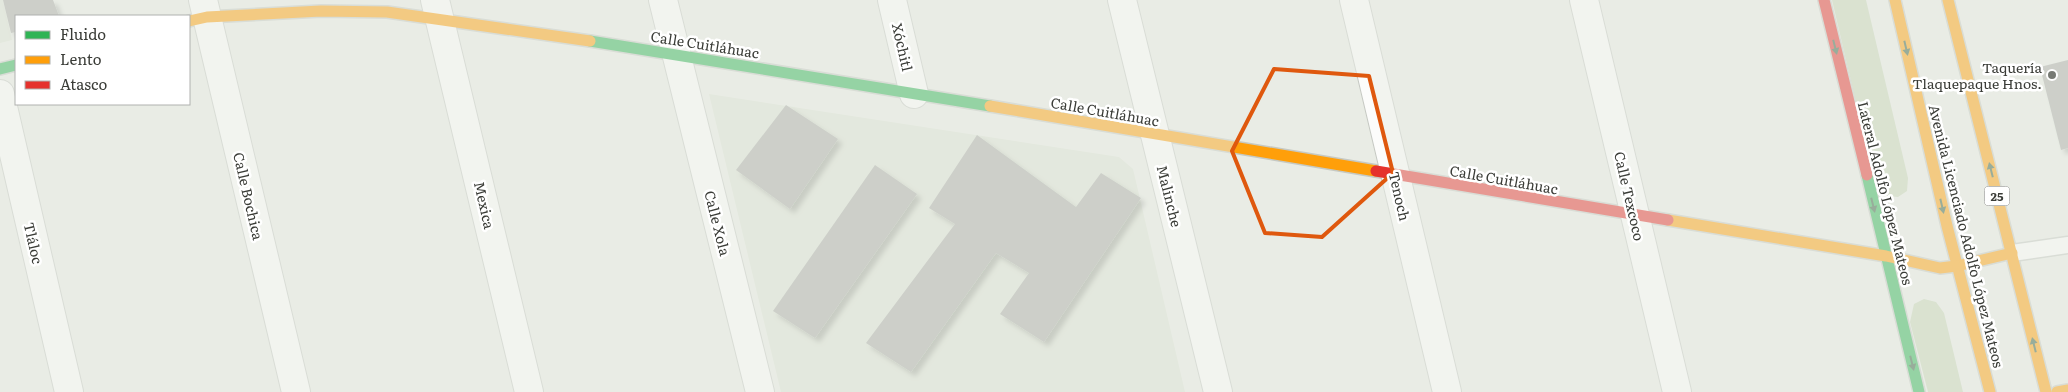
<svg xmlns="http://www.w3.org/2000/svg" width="2068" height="392" viewBox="0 0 2068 392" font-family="Literata,serif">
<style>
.built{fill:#dce2d4}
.green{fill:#c7d4b7}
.building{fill:#aaaca7;filter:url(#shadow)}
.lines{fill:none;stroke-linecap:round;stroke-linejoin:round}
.lane-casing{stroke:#c6c9c3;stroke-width:19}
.street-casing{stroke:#c6c9c3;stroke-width:30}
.fast-casing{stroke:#c6c9c3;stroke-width:14}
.slow-casing{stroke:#c6c9c3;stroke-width:14}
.jam-casing{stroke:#c6c9c3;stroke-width:14}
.lane{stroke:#fcfcfb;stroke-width:16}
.street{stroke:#fcfcfb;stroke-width:28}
.fast{stroke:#30b455;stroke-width:11}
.slow{stroke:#ff9f0a;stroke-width:11}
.jam{stroke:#e5322d;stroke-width:11}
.oneway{fill:#376040}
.marked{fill:none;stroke:#df580e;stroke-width:4;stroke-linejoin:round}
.poi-dot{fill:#777a74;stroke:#fff;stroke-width:2}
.labels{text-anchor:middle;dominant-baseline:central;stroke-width:5;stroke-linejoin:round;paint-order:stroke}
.shield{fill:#fff;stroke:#757673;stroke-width:1}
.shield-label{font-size:12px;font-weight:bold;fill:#3a3c37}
.street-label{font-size:14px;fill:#3a3c37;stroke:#fff}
.poi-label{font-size:14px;fill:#3a3c37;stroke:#fff;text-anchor:end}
</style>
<defs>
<filter id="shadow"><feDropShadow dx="4.5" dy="4.5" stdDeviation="2.5" flood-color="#0004"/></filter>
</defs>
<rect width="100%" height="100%" fill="#e9ece5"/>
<g class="built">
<polygon points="0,0 3,0 12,40 0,43"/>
<polygon points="709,94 1119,157 1133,169 1185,392 781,392"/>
</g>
<g class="green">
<polygon points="1832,0 1866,0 1908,178 1907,191 1898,197 1887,196 1875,184"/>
<polygon points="1924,299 1936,302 1944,313 1963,392 1928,392 1910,322 1914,304"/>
</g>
<g class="building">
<polygon points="3,0 53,0 59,16 16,16 16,32 11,33"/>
<polygon points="2068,60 2068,148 2061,150 2040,67"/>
<polygon points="786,105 838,139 790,209 736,170"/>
<polygon points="977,135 1076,207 1101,173 1141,198 1044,342 1000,314 1029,273 996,253 911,372 866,343 955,224 929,208"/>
<polygon points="875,165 917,194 815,338 773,311"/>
</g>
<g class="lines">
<g class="lane-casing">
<polyline id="lane" points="2012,253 2068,245"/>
</g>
<g class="street-casing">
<g id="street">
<polyline points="203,0 296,392"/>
<polyline points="435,0 529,392"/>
<polyline points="663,0 760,392"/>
<polyline points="892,0 914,94"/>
<polyline points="1122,0 1218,392"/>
<polyline points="1354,0 1447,392"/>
<polyline points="1584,0 1677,392"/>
<polyline points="0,94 69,392"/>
</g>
</g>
<g class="fast-casing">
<g id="fast">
<polyline points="590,41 990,106"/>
<polyline points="0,69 16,65"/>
<polyline points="1867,175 1919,392"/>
</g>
</g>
<g class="slow-casing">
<g id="slow">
<polyline points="1895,0 1947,226 1990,392"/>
<polyline points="1948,0 2046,392"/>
<polyline points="189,21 207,17 321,11 387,12 590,41"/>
<polyline points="990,106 1376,171"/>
<polyline points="1668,220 1886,256 1940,268 1957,266 2012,253"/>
<polyline points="2057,392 2068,390"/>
</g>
</g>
<g class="jam-casing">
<g id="jam">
<polyline points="1824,0 1867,175"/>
<polyline points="1376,171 1668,220"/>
</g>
</g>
<use href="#lane" class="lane"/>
<use href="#street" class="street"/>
<use href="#fast" class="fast"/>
<use href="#slow" class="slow"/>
<use href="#jam" class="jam"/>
</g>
<defs><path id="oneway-solid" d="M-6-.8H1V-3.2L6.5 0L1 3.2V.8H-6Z" transform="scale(1.25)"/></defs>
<g class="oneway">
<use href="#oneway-solid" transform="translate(1835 47) rotate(76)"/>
<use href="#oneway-solid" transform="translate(1906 48) rotate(77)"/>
<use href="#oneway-solid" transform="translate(1991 170) rotate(-104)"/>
<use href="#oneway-solid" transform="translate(1873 205) rotate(76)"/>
<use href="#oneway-solid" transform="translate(1942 206) rotate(77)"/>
<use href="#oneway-solid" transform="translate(2034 345) rotate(-104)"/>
<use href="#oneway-solid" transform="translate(1912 363) rotate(76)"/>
</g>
<path d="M0 0H2068V392H0ZM 1274,69 L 1369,76 L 1393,173 L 1322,237 L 1265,233 L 1232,151 Z" fill="#e9ece5" fill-opacity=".55" fill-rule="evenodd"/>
<path class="marked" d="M 1274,69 L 1369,76 L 1393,173 L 1322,237 L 1265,233 L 1232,151 Z"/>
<circle class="poi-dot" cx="2052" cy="75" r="5"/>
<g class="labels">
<rect class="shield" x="1984.5" y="186.5" width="25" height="19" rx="4"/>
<g class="shield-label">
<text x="1997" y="196">25</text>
</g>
<g class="street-label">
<text transform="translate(705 44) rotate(9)">Calle Cuitláhuac</text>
<text transform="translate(903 47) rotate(77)">Xóchitl</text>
<text transform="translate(1105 111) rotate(10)">Calle Cuitláhuac</text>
<text transform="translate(1504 179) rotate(10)">Calle Cuitláhuac</text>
<text transform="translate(1886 193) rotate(76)">Lateral Adolfo López Mateos</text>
<text transform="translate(249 196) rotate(77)">Calle Bochica</text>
<text transform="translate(1170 196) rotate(76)">Malinche</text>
<text transform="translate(1400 196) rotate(77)">Tenoch</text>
<text transform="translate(1630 196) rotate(77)">Calle Texcoco</text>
<text transform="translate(485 205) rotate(77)">Mexica</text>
<text transform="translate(718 223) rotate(76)">Calle Xola</text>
<text transform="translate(1967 236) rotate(76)">Avenida Licenciado Adolfo López Mateos</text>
<text transform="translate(34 243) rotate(77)">Tláloc</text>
</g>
<g class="poi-label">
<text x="2042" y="67">Taquería<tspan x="2042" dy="16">Tlaquepaque Hnos.</tspan></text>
</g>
</g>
<rect x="15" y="15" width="175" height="90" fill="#ffffff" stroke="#b0b1af"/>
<rect x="25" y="31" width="25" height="8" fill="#30b455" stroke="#b0b1af"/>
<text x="60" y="40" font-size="15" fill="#3a3c37">Fluido</text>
<rect x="25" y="56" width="25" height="8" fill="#ff9f0a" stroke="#b0b1af"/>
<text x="60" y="65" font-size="15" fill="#3a3c37">Lento</text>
<rect x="25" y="81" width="25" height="8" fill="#e5322d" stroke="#b0b1af"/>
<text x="60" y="90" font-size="15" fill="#3a3c37">Atasco</text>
</svg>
